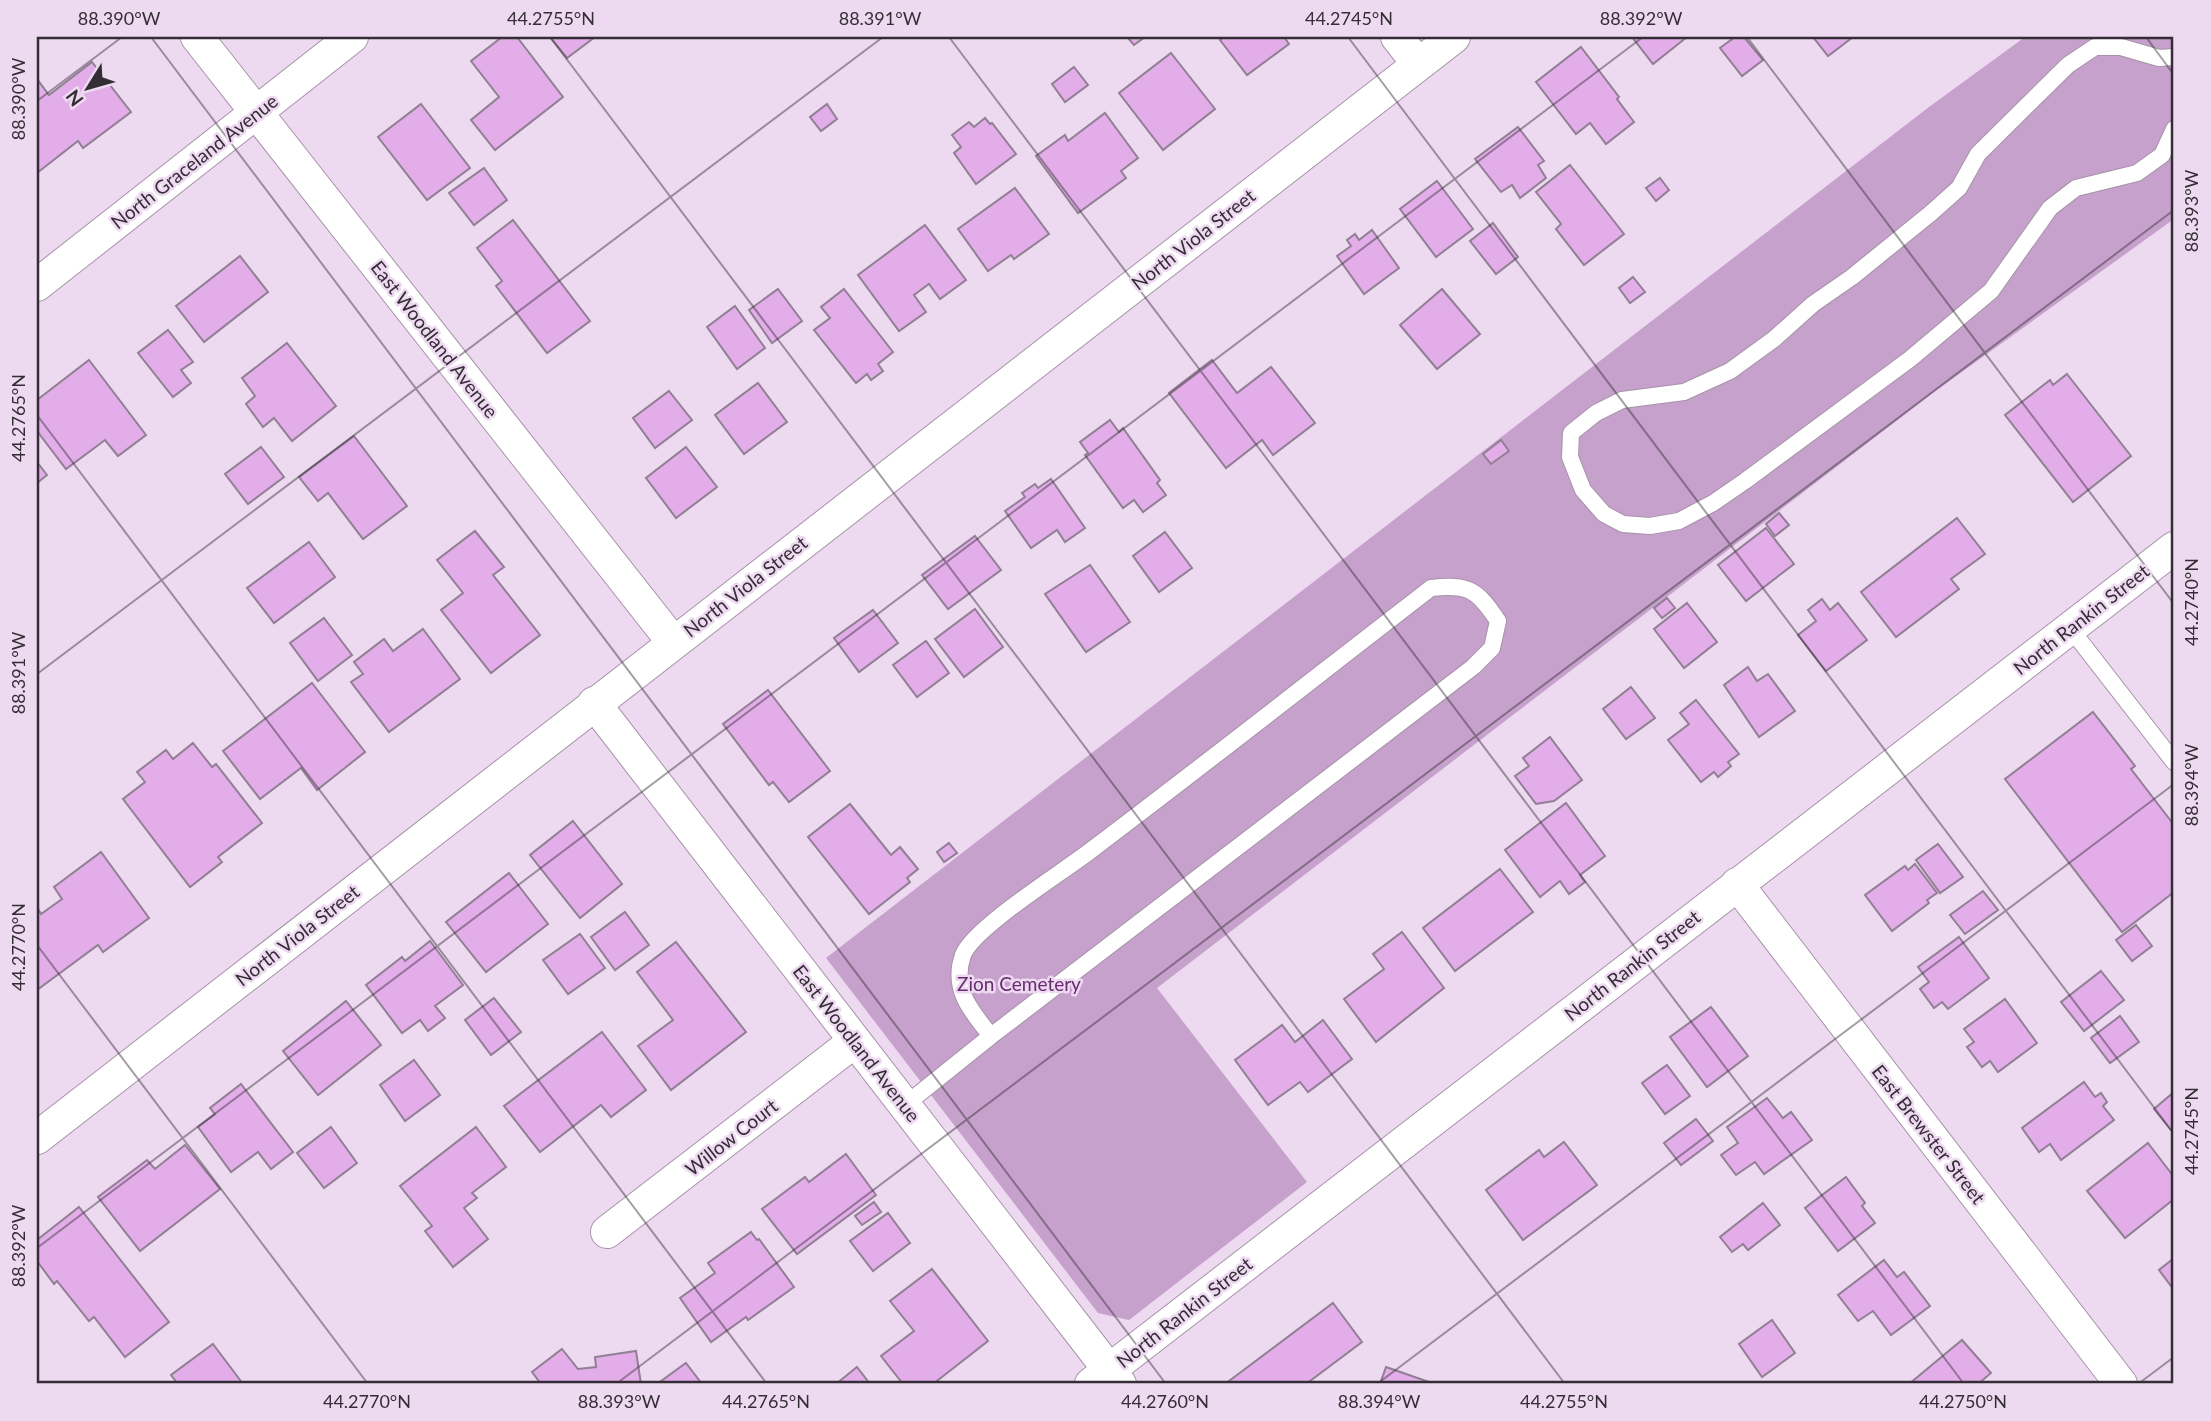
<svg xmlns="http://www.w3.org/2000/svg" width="2211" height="1421" viewBox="0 0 2211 1421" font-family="Lato,sans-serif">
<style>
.green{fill:#c5a1cb}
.building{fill:#e2ade9;stroke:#917f94;stroke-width:2}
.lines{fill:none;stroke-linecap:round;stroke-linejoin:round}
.service-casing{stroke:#a793a9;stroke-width:18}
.minor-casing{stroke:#a793a9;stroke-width:34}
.service{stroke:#fff;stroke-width:16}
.minor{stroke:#fff;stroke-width:32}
.ticks{fill:none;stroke:#352d36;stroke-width:2;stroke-opacity:0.45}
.labels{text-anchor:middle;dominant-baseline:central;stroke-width:5;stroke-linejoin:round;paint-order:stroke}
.street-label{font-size:19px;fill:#352d36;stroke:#edd9f0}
.park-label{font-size:19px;fill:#692b72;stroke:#edd9f0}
.neatline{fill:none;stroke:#352d36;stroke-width:2.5}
.ticks-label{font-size:18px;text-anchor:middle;fill:#352d36}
</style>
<rect width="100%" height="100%" fill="#edd9f0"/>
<polygon class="green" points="2025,37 2174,37 2174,219 1934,392 1157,988 1307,1182 1129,1320 1098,1313 826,958 1929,107"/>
<g class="building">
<polygon points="502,37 517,37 563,97 495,150 471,120 499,97 471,61"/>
<polygon points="550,37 595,37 567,58"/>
<polygon points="1127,37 1145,37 1134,45"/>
<polygon points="1224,37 1284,37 1289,44 1247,75 1220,40"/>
<polygon points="1632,37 1687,37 1653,64"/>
<polygon points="1735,37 1744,37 1763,60 1742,76 1720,48"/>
<polygon points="1813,37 1853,37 1828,56"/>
<polygon points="1581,47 1619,97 1617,99 1634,122 1606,144 1590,123 1576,134 1536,82"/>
<polygon points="1171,53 1215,109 1163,150 1119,93"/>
<polygon points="92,62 131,112 83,148 78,141 37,173 37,79 49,95"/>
<polygon points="1074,67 1088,85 1065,102 1052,84"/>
<polygon points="421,104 470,168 427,200 378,137"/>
<polygon points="827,104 837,119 821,131 810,117"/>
<polygon points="1105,113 1138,158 1121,171 1126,178 1078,213 1036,156 1065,135 1068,141"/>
<polygon points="985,118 990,124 992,123 1016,154 976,184 954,153 961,147 952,135 969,122 974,127"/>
<polygon points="1518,127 1544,161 1538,165 1546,178 1520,198 1512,185 1501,192 1475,159"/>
<polygon points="1570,165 1624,234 1584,265 1556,229 1561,224 1536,192"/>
<polygon points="484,168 507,200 474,225 449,193"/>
<polygon points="1660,178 1669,190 1656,201 1646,188"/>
<polygon points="1437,181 1473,229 1436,257 1400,209"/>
<polygon points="1015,188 1049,234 1014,259 1011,255 988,271 958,229"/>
<polygon points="513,220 590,321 547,353 496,286 502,281 477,248"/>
<polygon points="1493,223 1518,257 1496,274 1470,241"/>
<polygon points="925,225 966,280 940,299 929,284 914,295 926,312 899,331 858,275"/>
<polygon points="1372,230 1399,268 1364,294 1337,256 1351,246 1347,240 1355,234 1359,240"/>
<polygon points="240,256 268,292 204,342 176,306"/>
<polygon points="1633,277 1645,292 1630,303 1619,288"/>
<polygon points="778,289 802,321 772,343 749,310"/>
<polygon points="844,289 893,352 878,364 883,371 871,380 867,374 856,383 814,330 830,318 821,307"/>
<polygon points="1442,289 1480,334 1437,369 1400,325"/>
<polygon points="735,306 765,348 737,369 707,327"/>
<polygon points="168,330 193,362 181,370 191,383 173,397 138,353"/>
<polygon points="287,343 336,406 292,441 274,418 263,427 246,404 255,396 242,378"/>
<polygon points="89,360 146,435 118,456 105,440 66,469 37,431 37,400"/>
<polygon points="1212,360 1237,393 1271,367 1315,423 1273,455 1262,440 1226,468 1169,393"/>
<polygon points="2067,374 2131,456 2073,502 2005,415 2050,380 2053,385"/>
<polygon points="758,383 787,422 744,454 715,415"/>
<polygon points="669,391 692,420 655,448 633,418"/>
<polygon points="1110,420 1119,432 1123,428 1160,480 1157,483 1166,495 1143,512 1134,500 1123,508 1085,455 1088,453 1080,442"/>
<polygon points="354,436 407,506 363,539 328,493 318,501 299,477"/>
<polygon points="1501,440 1509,451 1491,464 1483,454"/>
<polygon points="261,447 284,477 248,504 225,474"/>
<polygon points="686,447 717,487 676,518 646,478"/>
<polygon points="37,462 47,475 37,483"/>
<polygon points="1051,479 1085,528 1065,542 1057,530 1031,548 1005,511 1025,497 1022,493 1035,484 1038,488"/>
<polygon points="1779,513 1789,525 1775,536 1766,524"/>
<polygon points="1957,518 1985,554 1951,579 1959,589 1896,637 1861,592"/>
<polygon points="1766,528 1794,564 1746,601 1718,565"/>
<polygon points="475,531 504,567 493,575 540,635 491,673 441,610 463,593 437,560"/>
<polygon points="1165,532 1192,568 1159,592 1133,556"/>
<polygon points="975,536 1001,570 948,609 922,575"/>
<polygon points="309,542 335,577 274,623 247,588"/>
<polygon points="1090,565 1130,622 1086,652 1045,594"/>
<polygon points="1667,598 1675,608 1662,618 1654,608"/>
<polygon points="1822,599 1830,610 1838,603 1867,640 1826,671 1798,635 1816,621 1808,610"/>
<polygon points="1687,603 1717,642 1684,668 1654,629"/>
<polygon points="975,609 1003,647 964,677 935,639"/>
<polygon points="873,610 898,643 859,672 834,638"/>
<polygon points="324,618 352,655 318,681 290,643"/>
<polygon points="423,629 460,679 389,732 351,682 363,674 354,662 384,639 393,651"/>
<polygon points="926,641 949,673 917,697 893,665"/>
<polygon points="1748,667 1757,681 1768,674 1795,711 1759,737 1724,685"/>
<polygon points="312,683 365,752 317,790 301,768 260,799 223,751"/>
<polygon points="1631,687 1655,718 1626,739 1603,709"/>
<polygon points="768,690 830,771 789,802 773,782 769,785 723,724"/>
<polygon points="1696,700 1739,754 1728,762 1731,766 1718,777 1714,772 1701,782 1668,740 1689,724 1680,713"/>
<polygon points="2093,712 2135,766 2131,769 2174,825 2174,892 2122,932 2005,779"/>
<polygon points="1550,737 1582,780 1554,801 1536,804 1515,776 1529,766 1523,758"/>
<polygon points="193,743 212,767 216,764 262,823 218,857 222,862 190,887 123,799 145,782 137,772 166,750 173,759"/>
<polygon points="1566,803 1605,856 1580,875 1585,882 1569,894 1560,881 1540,897 1505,850"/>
<polygon points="850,804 891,855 900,847 918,869 907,878 910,882 869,914 808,837"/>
<polygon points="573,821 622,884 580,918 530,855"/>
<polygon points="949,843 957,853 944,862 937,852"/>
<polygon points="1938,844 1963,877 1940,893 1916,860"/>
<polygon points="101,852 149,918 103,952 98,945 37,990 37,907 41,914 62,899 54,887"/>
<polygon points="1915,864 1937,893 1927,900 1929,903 1892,931 1865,895 1905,866 1908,870"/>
<polygon points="1500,869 1533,912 1455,971 1423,928"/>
<polygon points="509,873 548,924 486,972 446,922"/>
<polygon points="1983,891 1998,910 1965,934 1950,915"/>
<polygon points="625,912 649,945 615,970 591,937"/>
<polygon points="2136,925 2152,946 2132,961 2116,940"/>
<polygon points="1402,932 1444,988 1376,1042 1344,999 1384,969 1373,954"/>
<polygon points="580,934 605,968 568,994 543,960"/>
<polygon points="1959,937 1989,978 1948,1009 1942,1002 1934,1008 1920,989 1929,982 1918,967"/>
<polygon points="430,941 463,985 435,1006 445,1018 428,1031 420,1020 402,1033 366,985 402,957 405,961"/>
<polygon points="676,942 746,1032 671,1090 638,1046 673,1020 637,972"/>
<polygon points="2101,971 2124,1000 2084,1031 2061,1002"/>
<polygon points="494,998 521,1032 491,1055 465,1020"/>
<polygon points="2005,999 2037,1043 1998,1072 1990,1061 1982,1067 1967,1047 1974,1042 1964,1029"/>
<polygon points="346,1001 381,1045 318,1095 283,1051"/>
<polygon points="1711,1007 1748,1056 1707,1087 1670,1037"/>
<polygon points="2120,1016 2139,1042 2110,1063 2091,1038"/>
<polygon points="1323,1020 1352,1059 1308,1092 1300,1082 1268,1105 1235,1060 1282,1025 1295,1042"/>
<polygon points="602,1032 646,1090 611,1117 601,1105 540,1152 504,1106"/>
<polygon points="414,1060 440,1095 405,1121 380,1085"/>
<polygon points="1667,1065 1690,1096 1665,1114 1642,1083"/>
<polygon points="2084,1082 2095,1097 2101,1093 2107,1102 2103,1106 2114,1120 2061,1160 2050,1144 2039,1152 2022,1128"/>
<polygon points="241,1084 293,1152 271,1169 258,1152 231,1172 198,1127 215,1114 210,1108"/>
<polygon points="2174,1092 2174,1134 2154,1109"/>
<polygon points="1767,1098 1783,1118 1791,1112 1812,1140 1764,1174 1755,1162 1736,1175 1721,1155 1738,1143 1727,1127"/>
<polygon points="1696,1119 1713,1141 1681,1165 1664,1143"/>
<polygon points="331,1127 357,1163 324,1188 297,1153"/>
<polygon points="476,1127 506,1167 472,1193 477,1198 464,1208 488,1239 453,1267 425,1231 432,1226 400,1186"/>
<polygon points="1564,1142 1597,1185 1523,1240 1486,1190 1539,1150 1544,1157"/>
<polygon points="2148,1143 2174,1177 2174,1199 2125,1238 2087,1191"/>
<polygon points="185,1145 220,1189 140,1251 98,1197 147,1160 155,1169"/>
<polygon points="846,1154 876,1195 797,1254 762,1209 805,1177 809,1182"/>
<polygon points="1846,1177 1865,1203 1862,1206 1875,1223 1838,1251 1805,1208"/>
<polygon points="874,1202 881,1212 862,1225 855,1216"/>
<polygon points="1763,1203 1780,1225 1748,1250 1743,1244 1732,1252 1720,1237"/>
<polygon points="79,1207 169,1322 125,1357 94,1317 89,1321 57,1281 54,1284 37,1261 37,1240"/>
<polygon points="888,1213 910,1243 873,1271 850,1241"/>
<polygon points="751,1232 757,1240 759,1239 794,1287 748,1320 746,1317 711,1342 680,1298 715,1273 708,1263"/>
<polygon points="2174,1258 2174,1290 2159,1270"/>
<polygon points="1884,1260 1897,1277 1904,1272 1930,1306 1891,1335 1873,1311 1858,1321 1838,1295"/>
<polygon points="932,1269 988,1341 933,1384 903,1384 881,1356 914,1331 890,1301"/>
<polygon points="1333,1303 1362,1342 1306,1384 1231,1384 1229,1381"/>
<polygon points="1772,1320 1795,1353 1762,1377 1739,1344"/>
<polygon points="1962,1340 1991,1373 1978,1384 1909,1384"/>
<polygon points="213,1344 243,1384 178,1384 171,1375"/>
<polygon points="562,1349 578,1369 596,1367 595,1357 636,1351 641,1384 541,1384 532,1372"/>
<polygon points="686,1363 702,1384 657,1384"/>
<polygon points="857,1367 870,1384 836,1384"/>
<polygon points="1386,1367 1429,1382 1429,1384 1380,1384"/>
</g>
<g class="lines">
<g class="service-casing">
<g id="service">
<polyline points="2174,57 2159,58 2121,47 2095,47 2068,65 1978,154 1959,188 1931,213 1852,277 1813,304 1774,339 1730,371 1684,392 1622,400 1596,413 1571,433 1570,457 1583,490 1604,514 1623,524 1650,526 1679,521 1713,503 1745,481 1910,359 1991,291 2050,208 2076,188 2137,173 2162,155 2174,129"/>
<polyline points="2070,628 2174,762"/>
<path d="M 905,1105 L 991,1036 L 1473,667 L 1492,648 L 1498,621 C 1477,589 1468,584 1431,588 C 1317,676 1204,765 1090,851 C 1063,872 973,928 963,955 C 951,989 971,1011 991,1036"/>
</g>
</g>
<g class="minor-casing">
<g id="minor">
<polyline points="197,37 673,642"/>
<polyline points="1397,37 1418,64"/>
<polyline points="37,285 352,37"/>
<polyline points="594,703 1120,1384"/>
<polyline points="1737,884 2121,1384"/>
<polyline points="37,1138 1454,37"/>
<polyline points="607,1232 855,1041"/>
<polyline points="1091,1384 2174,548"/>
</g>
</g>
<use href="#service" class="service"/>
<use href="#minor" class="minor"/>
</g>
<path class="ticks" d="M 151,37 L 1166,1384M 550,37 L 1565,1384M 949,37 L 1964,1384M 1348,37 L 2174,1134M 1747,37 L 2174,604M 2146,37 L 2174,75M 37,101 L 122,37M 37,415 L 767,1384M 37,674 L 883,37M 37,945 L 368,1384M 37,1248 L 1643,37M 616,1384 L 2174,210M 1377,1384 L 2174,784M 2138,1384 L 2174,1357"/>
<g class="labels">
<g class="street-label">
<text transform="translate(194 161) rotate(-38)">North Graceland Avenue</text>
<text transform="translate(1193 239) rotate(-38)">North Viola Street</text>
<text transform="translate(435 339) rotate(52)">East Woodland Avenue</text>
<text transform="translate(745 586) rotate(-38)">North Viola Street</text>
<text transform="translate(2081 619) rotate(-38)">North Rankin Street</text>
<text transform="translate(297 935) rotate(-38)">North Viola Street</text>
<text transform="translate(1632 965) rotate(-38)">North Rankin Street</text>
<text transform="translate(857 1043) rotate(52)">East Woodland Avenue</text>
<text transform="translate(1929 1134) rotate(52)">East Brewster Street</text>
<text transform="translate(731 1137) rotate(-38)">Willow Court</text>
<text transform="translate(1184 1312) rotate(-38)">North Rankin Street</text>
</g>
<g class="park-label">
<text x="1019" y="983">Zion Cemetery</text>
</g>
</g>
<rect width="2211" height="1421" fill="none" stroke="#edd9f0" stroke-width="77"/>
<g transform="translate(88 88) rotate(233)" stroke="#edd9f0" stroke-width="5" paint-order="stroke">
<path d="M0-5L12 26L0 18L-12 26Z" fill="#352d36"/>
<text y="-10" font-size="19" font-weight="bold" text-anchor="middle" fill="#352d36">N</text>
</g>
<rect x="38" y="38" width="2134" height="1344" class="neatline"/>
<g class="ticks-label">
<text x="119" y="25">88.390°W</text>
<text x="551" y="25">44.2755°N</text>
<text x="880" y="25">88.391°W</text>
<text x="1349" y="25">44.2745°N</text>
<text x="1641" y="25">88.392°W</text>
<text transform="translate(19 99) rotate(-90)" y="6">88.390°W</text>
<text transform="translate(2192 211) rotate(-90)" y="6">88.393°W</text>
<text transform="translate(19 418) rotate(-90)" y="6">44.2765°N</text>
<text transform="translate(2192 602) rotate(-90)" y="6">44.2740°N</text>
<text transform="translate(19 673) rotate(-90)" y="6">88.391°W</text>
<text transform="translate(2192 785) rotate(-90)" y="6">88.394°W</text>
<text transform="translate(19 947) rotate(-90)" y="6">44.2770°N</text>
<text transform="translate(2192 1131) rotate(-90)" y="6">44.2745°N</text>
<text transform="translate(19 1246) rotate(-90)" y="6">88.392°W</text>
<text x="367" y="1408">44.2770°N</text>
<text x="619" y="1408">88.393°W</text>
<text x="766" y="1408">44.2765°N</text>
<text x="1165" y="1408">44.2760°N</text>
<text x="1379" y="1408">88.394°W</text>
<text x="1564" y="1408">44.2755°N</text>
<text x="1963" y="1408">44.2750°N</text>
</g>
</svg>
